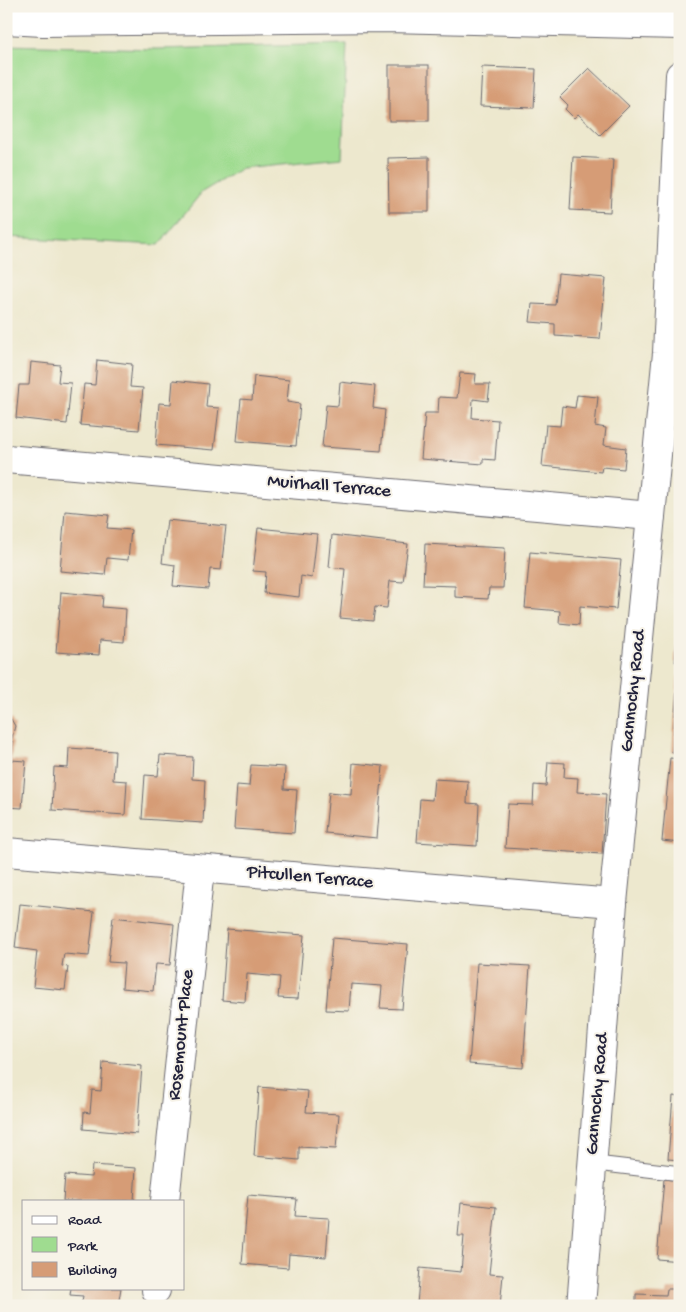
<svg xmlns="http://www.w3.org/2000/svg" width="686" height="1312" viewBox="0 0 686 1312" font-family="'Gochi Hand',sans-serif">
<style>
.green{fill:#9fdc90;stroke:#607f66}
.building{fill:#d69c76}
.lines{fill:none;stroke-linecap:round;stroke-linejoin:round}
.lane-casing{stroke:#69676e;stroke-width:16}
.street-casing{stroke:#69676e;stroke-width:30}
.lane{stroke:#fff;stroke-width:14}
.street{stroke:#fff;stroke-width:28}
.labels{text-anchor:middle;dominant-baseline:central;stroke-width:4;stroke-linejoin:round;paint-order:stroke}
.street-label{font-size:19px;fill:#22223b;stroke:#f7f3e8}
</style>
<rect width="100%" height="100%" fill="#f7f3e8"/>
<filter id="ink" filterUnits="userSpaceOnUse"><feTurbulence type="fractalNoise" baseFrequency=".02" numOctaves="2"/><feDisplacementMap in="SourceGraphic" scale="10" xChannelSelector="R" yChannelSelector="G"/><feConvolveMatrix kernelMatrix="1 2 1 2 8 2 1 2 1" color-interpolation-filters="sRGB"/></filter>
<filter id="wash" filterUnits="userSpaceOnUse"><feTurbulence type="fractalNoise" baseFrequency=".0096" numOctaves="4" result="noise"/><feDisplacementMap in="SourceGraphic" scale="20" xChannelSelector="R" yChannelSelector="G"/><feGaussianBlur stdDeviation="1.12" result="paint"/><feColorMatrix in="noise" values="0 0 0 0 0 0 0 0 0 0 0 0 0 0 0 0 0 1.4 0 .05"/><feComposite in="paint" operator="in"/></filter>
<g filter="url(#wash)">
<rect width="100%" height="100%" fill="#ede8ce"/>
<polygon class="green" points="347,44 342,158 242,168 202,192 159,245 6,237 6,45 156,49"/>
<g id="blocks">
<g class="building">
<rect x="389" y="65" width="40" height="56"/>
<polygon points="482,67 536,69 534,108 480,106"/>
<polygon points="589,68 629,106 600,135 578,114 574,118 565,109 568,105 560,97"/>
<polygon points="429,157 429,212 389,212 388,158"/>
<polygon points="573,157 613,159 610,212 570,210"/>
<polygon points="558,274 606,278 600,339 555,336 555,324 530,322 532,304 555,305"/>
<polygon points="97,360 132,364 130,387 143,388 139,430 80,425 84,384 95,385"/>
<polygon points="31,362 60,365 58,382 71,383 67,424 16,418 19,385 29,385"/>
<polygon points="460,373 476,374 475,384 490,384 488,401 473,399 472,418 498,420 495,460 483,459 483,464 421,459 425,413 438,413 439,397 457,398"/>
<polygon points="254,376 289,380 287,402 300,404 296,446 237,441 241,399 252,400"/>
<polygon points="173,380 208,384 206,407 219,408 214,450 156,445 159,403 171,404"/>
<polygon points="340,382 375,386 373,408 385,410 381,451 322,447 326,405 338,406"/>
<polygon points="577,395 598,397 595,426 606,428 604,445 626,448 624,469 602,467 601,472 542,466 546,425 560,426 562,406 575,408"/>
<polygon points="65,511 109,515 107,528 131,530 128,560 107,558 105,575 60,571"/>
<polygon points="167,520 226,526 221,570 210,569 208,589 173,586 175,565 162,563"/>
<polygon points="258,528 317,534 312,578 301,576 299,597 264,593 266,572 253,571"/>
<polygon points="332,535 408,544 403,582 390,581 387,608 375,607 373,621 340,618 345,569 329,567"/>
<polygon points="425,544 505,548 503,588 489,588 488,599 455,597 455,586 423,585"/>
<polygon points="530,552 621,560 616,609 580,606 579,625 559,623 560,611 525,608"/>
<polygon points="61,592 103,596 102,607 126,609 124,642 100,640 99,655 56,652"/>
<polygon points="677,638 680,638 680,663 675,662"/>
<polygon points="678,675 680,675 680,752 672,752"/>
<polygon points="6,718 11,719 15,726 11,741 13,742 11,760 26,761 22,808 6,807"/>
<polygon points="69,748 115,751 113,780 127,781 125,815 52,810 54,767 68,768"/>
<polygon points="160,755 193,757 192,779 205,780 203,823 142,819 145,775 158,776"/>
<polygon points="670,758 680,759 680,843 662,841"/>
<polygon points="548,762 565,763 564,777 578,778 577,792 606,794 602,854 505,848 508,804 533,805 534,785 546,786"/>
<polygon points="353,763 383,766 377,838 325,833 329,792 351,794"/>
<polygon points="251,765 285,767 284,789 297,790 294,833 234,829 237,785 249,786"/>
<polygon points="434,779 468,781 467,803 479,804 477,846 417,842 420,799 432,800"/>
<polygon points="20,904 94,912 89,956 64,954 62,966 68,967 65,990 33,987 37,951 15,948"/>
<polygon points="113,917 174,924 170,965 156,964 153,991 122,988 124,963 108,962"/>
<polygon points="227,929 304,935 298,999 278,998 280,977 247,974 245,1002 222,1000"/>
<polygon points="332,938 408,944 402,1009 380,1008 382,986 351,984 349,1011 326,1010"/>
<polygon points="477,963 530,966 523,1068 469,1064"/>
<polygon points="103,1062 142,1066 137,1134 83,1129 84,1112 90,1113 92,1090 101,1091"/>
<polygon points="259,1087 308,1091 306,1112 339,1114 336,1149 299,1147 299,1160 254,1156"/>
<polygon points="673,1096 680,1097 680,1160 668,1159"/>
<polygon points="92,1165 136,1168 134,1201 63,1201 65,1175 91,1177"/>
<polygon points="664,1179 680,1181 680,1261 657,1259"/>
<polygon points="248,1195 297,1199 295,1216 329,1218 326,1257 289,1254 288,1268 242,1264"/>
<polygon points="461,1203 496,1207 489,1274 503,1275 500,1306 417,1305 420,1268 461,1272 464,1236 458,1236"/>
<polygon points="71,1288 121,1288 118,1306 81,1306 83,1296 70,1295"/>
<polygon points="667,1289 680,1289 680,1306 636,1306 636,1294 666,1295"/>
</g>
</g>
</g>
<g filter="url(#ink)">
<use href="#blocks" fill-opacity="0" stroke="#69676e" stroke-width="1"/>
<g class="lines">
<g class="lane-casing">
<polyline id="lane" points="592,1163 677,1173"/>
</g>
<g class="street-casing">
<g id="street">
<polyline points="6,20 43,22 387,18 680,25"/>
<polyline points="6,459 651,516"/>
<polyline points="6,852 613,903"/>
<polyline points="165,1201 200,869"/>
<polyline points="156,1290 156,1288"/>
<polyline points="581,1306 613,903 667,353 680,75"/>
</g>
</g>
<use href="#lane" class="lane"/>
<use href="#street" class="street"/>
</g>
</g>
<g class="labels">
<g class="street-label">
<text transform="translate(329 487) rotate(5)">Muirhall Terrace</text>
<text transform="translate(634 691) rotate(-84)">Gannochy Road</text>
<text transform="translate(310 878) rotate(5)">Pitcullen Terrace</text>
<text transform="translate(182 1035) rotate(-84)">Rosemount Place</text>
<text transform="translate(598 1094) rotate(-85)">Gannochy Road</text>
</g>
</g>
<rect width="686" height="1312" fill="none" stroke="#f7f3e8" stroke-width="25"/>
<rect x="22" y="1200" width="162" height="90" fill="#f7f3e8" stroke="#a29fa3"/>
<rect x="32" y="1216" width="25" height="8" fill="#ffffff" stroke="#a29fa3"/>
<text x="68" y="1224" font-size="15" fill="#22223b">Road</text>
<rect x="32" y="1237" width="25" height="15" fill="#9fdc90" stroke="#a29fa3"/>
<text x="68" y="1250" font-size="15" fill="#22223b">Park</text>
<rect x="32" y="1262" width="25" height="15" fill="#d69c76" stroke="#a29fa3"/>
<text x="68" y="1274" font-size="15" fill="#22223b">Building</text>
</svg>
